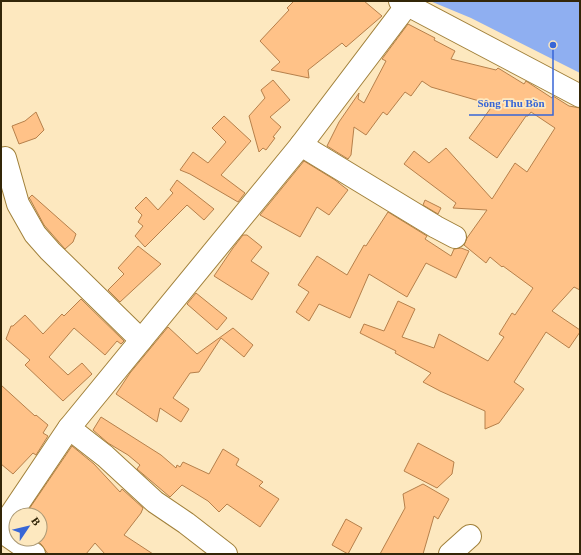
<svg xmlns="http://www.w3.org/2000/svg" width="581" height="555" viewBox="0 0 581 555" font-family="Georgia,serif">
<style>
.water{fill:#8faff1}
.building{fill:#ffc288;stroke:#b6804b}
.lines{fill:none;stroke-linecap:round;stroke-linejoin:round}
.minor-casing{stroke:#a1813b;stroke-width:24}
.tertiary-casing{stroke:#a1813b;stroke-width:24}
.minor{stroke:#fff;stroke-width:22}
.tertiary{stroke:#fff;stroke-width:22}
.leader{fill:none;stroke:#3866d6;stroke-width:1.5}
.callout-dot{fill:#3866d6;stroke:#fde8bf;stroke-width:1.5}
.callout-label{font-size:11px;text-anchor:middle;font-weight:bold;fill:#3866d6;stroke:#fde8bf;stroke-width:3.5;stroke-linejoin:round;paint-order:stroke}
</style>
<rect width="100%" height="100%" fill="#fde8bf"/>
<polygon class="water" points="430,1 580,1 580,73 471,18"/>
<g class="building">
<polygon points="294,1 364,1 382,16 346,47 342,43 308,70 309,78 271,70 280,62 260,41 289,10 287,8"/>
<polygon points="408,24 435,38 434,40 455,51 451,59 496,70 498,68 524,84 526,81 552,98 553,96 569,106 580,108 580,290 574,287 552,311 580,330 580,332 569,348 546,332 514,382 524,389 499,423 485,429 485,411 440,391 423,382 431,373 395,353 396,351 360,333 364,324 384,331 398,301 415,309 402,337 434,348 439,334 488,361 504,337 499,334 512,313 515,315 533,288 503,266 502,267 490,257 486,263 464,245 467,238 487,210 453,208 456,203 404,164 414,151 429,163 446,148 492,199 515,163 527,172 555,128 531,112 528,116 526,116 497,158 469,138 493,105 431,87 422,81 411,96 405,92 387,115 383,112 366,135 354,127 351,155 348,159 327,146 339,122 359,93 358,99 364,103 386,61 382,59"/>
<polygon points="273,80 290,100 270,117 281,127 273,137 275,138 266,150 263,148 259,152 249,116 265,98 261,90"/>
<polygon points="36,112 44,130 36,138 19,144 12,126 25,121"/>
<polygon points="224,116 251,141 221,175 245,193 238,202 190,174 180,170 193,152 208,163 226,142 212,128"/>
<polygon points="304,161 335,180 348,190 329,215 317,207 300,237 260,215"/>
<polygon points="177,180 214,209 204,220 187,205 145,247 135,236 143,226 138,222 142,215 135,208 146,197 158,210 173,193 170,190"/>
<polygon points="32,195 76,234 73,242 65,249 44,225 30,199 29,198"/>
<polygon points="425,200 441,208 438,214 423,205"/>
<polygon points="388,212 427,236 425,239 451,256 454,249 461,248 469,251 456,278 426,263 407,297 369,274 350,318 319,304 309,321 296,312 309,292 298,285 317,256 347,275 364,245 366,246"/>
<polygon points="243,235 247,235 262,247 251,261 269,273 252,300 214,276 233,248"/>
<polygon points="138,246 161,264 120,302 108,290 124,274 118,268"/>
<polygon points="196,293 227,318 217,330 187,304"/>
<polygon points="81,299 124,341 121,344 117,341 105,355 74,328 49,357 68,375 82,363 92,374 63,401 25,365 30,360 6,339 11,326 13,326 25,315 43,334 62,314 64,316"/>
<polygon points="168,327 197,354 233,328 253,345 244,357 221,338 199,372 190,373 173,398 189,409 181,422 160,408 157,422 116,394 130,373"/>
<polygon points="1,385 35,416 36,415 48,425 43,433 48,436 36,455 33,453 13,474 1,464"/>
<polygon points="101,417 161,455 176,468 177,465 180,467 183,462 209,474 223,449 239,459 236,465 263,482 259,486 279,499 260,527 227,504 219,512 208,501 182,485 170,497 137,469 140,465 128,455 108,443 93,430"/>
<polygon points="418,443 454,462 452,474 437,488 404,471"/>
<polygon points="72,446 94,464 120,492 122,489 143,508 141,513 124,535 153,554 105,554 95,543 86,554 48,554 41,544 34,539 40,539 40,515 25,515"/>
<polygon points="423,484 449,499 438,519 434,516 423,554 380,554 405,508 403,494"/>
<polygon points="346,519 362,528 348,554 332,545"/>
</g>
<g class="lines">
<g class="minor-casing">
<g id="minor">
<polyline points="400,1 580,96"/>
<polyline points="301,145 436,227 455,237"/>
<polyline points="5,158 18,204 35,234 50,251 141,340"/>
<polyline points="69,428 105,456 155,502 186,523 226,554"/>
<polyline points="450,554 470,536"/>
</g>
</g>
<g class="tertiary-casing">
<g id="tertiary">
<polyline points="1,529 69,428 301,145 407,5"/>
<polyline points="1,531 34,554"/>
</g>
</g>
<use href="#minor" class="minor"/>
<use href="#tertiary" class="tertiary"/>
</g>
<path class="leader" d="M553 45L553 115H469"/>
<circle class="callout-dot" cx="553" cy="45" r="4"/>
<g class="callout-label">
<text x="511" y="107">Sông Thu Bồn</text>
</g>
<rect width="581" height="555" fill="none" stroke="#332608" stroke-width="4"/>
<g transform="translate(28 527) rotate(55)"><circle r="19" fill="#fde8bf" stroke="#ac9a76"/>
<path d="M0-3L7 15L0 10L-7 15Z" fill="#3866d6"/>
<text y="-6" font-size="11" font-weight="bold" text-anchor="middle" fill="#332608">B</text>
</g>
</svg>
